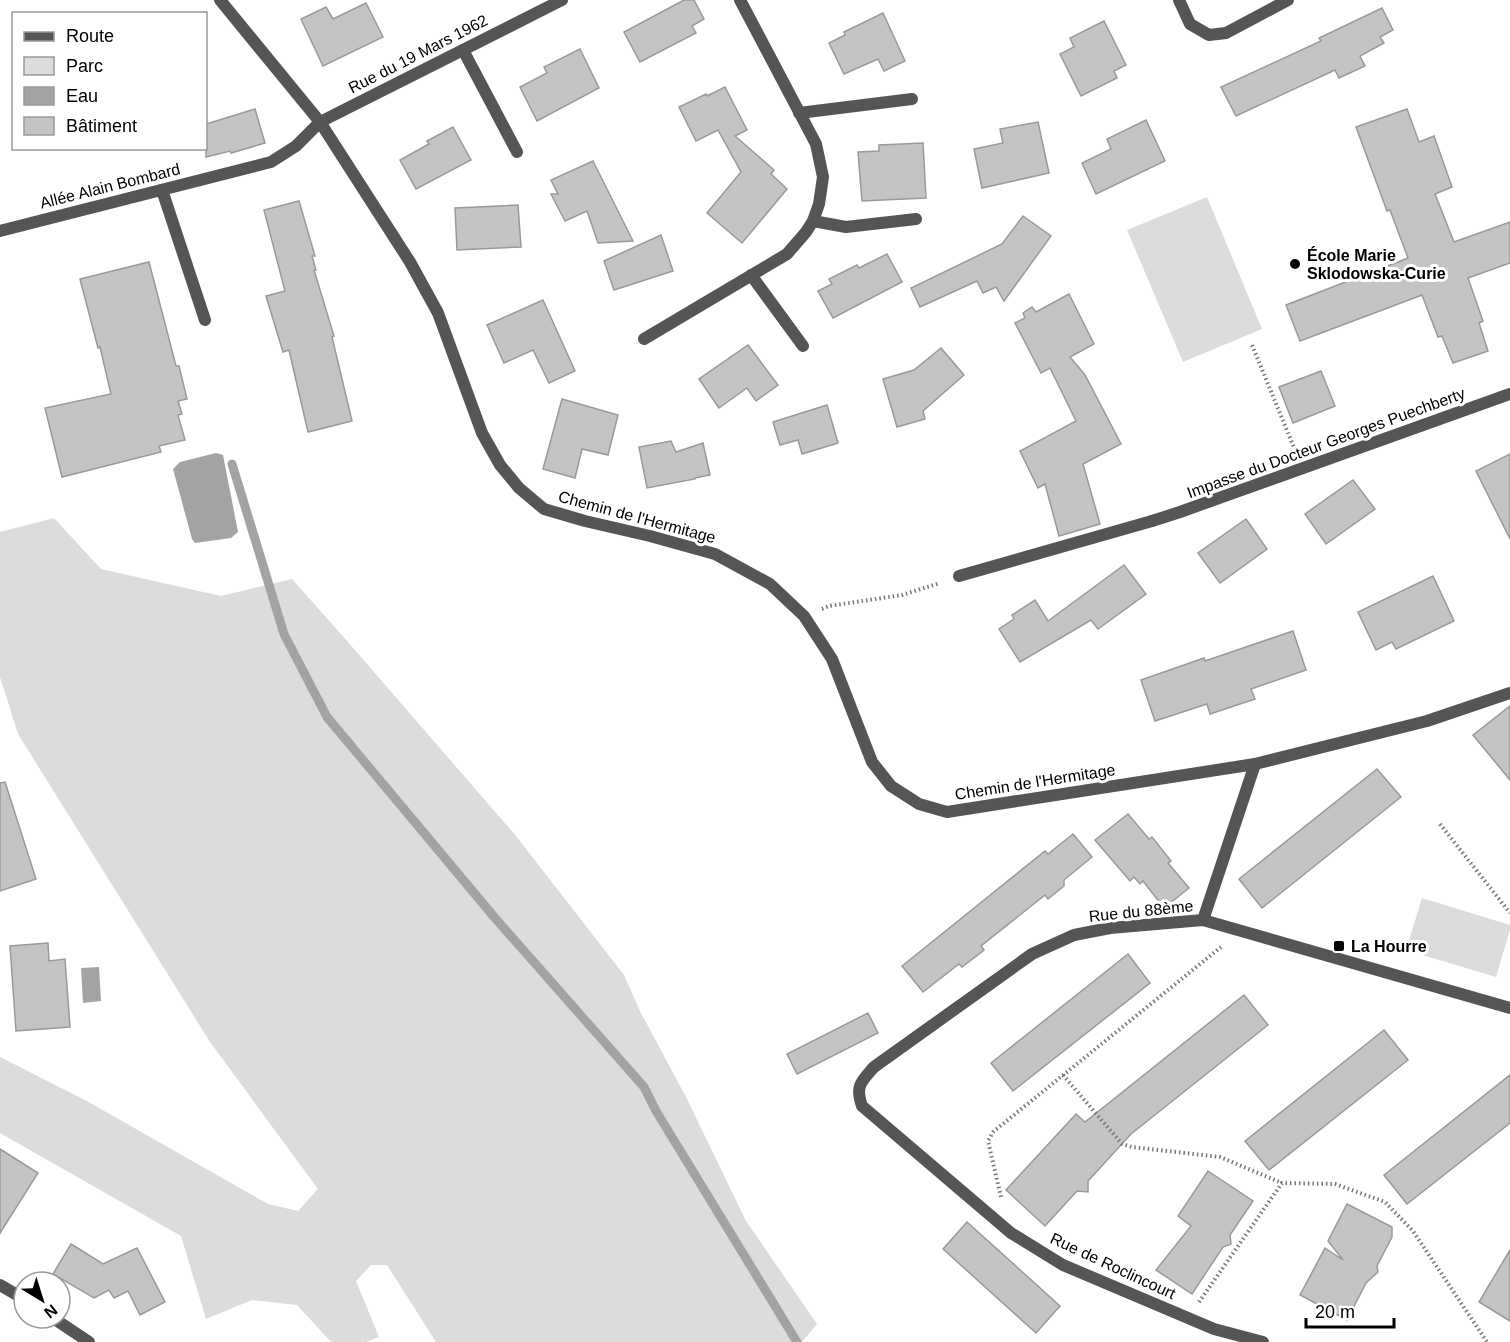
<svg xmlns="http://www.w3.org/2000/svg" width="1510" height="1342" viewBox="0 0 1510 1342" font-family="Arial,sans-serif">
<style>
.green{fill:#dcdcdc}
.water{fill:#a3a3a3}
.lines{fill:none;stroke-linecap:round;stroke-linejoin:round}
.stream{stroke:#a3a3a3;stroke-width:9}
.building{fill:#c4c4c4;stroke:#999;stroke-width:1.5}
.path{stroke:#777;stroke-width:4;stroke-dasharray:1.5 3;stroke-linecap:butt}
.lane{stroke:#555;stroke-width:12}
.street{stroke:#555;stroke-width:12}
.poi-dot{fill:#000;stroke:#fff;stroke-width:2}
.labels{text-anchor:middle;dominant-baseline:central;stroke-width:6;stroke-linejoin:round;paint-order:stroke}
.street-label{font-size:16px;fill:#000;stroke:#fff}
.poi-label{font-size:16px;font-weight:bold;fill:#000;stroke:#fff;text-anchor:start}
</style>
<rect width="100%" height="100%" fill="#fff"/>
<g class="green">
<polygon points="1207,197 1262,329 1183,362 1127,230"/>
<polygon points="54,518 101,569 221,596 292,579 348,642 516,836 624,975 640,1011 687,1099 746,1221 817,1324 802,1342 436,1342 387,1265 371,1265 356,1281 379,1337 366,1342 331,1342 297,1305 252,1300 206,1319 181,1236 0,1133 0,1057 85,1100 268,1204 298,1211 318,1189 210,1042 18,734 0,677 0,532"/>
<polygon points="1422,898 1510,925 1510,930 1496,977 1406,950"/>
</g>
<g class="water">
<polygon points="216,453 223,455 238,532 231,538 195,543 192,539 173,469 180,462"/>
<polygon points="99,967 101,1001 83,1003 81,968"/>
</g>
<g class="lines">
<polyline class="stream" points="232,464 284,634 327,717 495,918 644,1087 656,1111 797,1342"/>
</g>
<g class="building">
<polygon points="684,0 694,0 704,19 692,26 696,33 640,62 624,32"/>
<polygon points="366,3 383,37 323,66 301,19 326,7 333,19"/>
<polygon points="1382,8 1393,30 1380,37 1384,43 1360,56 1365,66 1339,78 1335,70 1236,116 1221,87 1321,41 1319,38"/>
<polygon points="883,13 905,61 884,71 878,59 844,74 829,43 845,35 844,32"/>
<polygon points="1104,21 1126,65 1114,71 1117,78 1081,96 1060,54 1074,47 1070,38"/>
<polygon points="580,49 599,88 537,121 520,87 547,73 544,67"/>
<polygon points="725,87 747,130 735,136 774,170 771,174 787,189 742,243 707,213 741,172 718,130 696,141 679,107 706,94 707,96"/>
<polygon points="255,109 265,143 231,153 230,151 206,157 206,124"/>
<polygon points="1407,109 1419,142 1434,136 1452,187 1435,194 1454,242 1510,222 1510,263 1468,278 1483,321 1479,323 1488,351 1453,363 1442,336 1438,337 1422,295 1300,341 1286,305 1408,258 1390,210 1387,211 1356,127"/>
<polygon points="1146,120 1165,161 1096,194 1082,163 1111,149 1107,139"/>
<polygon points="1038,122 1049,173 982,188 974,149 1003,143 1000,129"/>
<polygon points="453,127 471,160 416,189 400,160 429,144 427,141"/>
<polygon points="923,143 926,198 862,201 858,152 879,151 879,145"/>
<polygon points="593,161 633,241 598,243 587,211 565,221 551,194 558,194 551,180"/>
<polygon points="299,201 315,256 312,256 316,270 314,270 334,336 332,337 352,421 308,432 289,350 283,352 266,296 285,291 264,210"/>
<polygon points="518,205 521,247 457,250 455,208"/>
<polygon points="1023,216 1051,236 1004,301 996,287 983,293 977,281 920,307 911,288 1002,244"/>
<polygon points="661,235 673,271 614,290 604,261"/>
<polygon points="887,254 902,282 833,318 818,291 832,284 829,279 857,265 859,268"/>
<polygon points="149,262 176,366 179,366 187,399 178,401 182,414 178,415 185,440 159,446 161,452 62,477 45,408 111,394 100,347 98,348 80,279"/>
<polygon points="1069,294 1094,344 1070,357 1085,375 1121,444 1083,464 1100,524 1059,536 1045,484 1038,488 1020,451 1076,421 1050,368 1041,373 1015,323 1025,318 1023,313 1032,307 1036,312"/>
<polygon points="543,300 575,371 549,383 533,350 504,363 487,325"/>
<polygon points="748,345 778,385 756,401 747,388 719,408 699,379"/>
<polygon points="941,348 964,375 923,411 925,419 897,427 883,379 914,370"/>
<polygon points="1321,371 1335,406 1293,423 1279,387"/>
<polygon points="562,399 618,415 608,455 582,449 575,478 543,469"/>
<polygon points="827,405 838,443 802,454 798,440 780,445 773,422"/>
<polygon points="671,441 676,452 703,443 710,475 695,478 695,479 647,488 639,447"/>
<polygon points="1510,454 1510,539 1476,471"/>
<polygon points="1353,480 1375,509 1326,544 1305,514"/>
<polygon points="1246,519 1267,549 1220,583 1198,553"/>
<polygon points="1124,565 1146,594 1098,629 1091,620 1020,662 999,629 1014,619 1012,615 1035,600 1048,621"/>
<polygon points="1433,576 1454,621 1396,649 1392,642 1376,650 1358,612"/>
<polygon points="1293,631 1306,670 1251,689 1255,699 1210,714 1207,704 1155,721 1141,680 1204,658 1205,661"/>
<polygon points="1510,706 1510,780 1473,735"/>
<polygon points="1377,769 1401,797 1262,908 1239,879"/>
<polygon points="5,782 36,879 0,891 0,783"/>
<polygon points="1128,814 1149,839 1152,837 1171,861 1168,863 1189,888 1164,908 1143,881 1140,884 1134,877 1130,881 1095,840"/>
<polygon points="1073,834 1092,857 1064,880 1064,886 1048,899 1045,895 981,946 984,950 962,967 959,964 923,992 902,966 1045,851 1048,854"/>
<polygon points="48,943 49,961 65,959 70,1027 16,1031 10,946"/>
<polygon points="1128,954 1150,983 1013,1091 991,1063"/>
<polygon points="1244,995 1268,1025 1131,1134 1088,1181 1088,1192 1077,1191 1045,1226 1006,1190 1076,1114 1085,1122"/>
<polygon points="868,1013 878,1033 797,1074 787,1054"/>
<polygon points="1384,1030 1408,1060 1269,1170 1245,1141"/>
<polygon points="1510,1075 1510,1123 1407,1204 1384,1175"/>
<polygon points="0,1149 38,1173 0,1233"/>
<polygon points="1208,1171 1253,1201 1230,1235 1231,1244 1223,1247 1192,1294 1156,1270 1191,1226 1178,1216"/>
<polygon points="1347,1204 1392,1227 1392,1237 1377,1266 1378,1272 1366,1283 1347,1320 1300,1295 1325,1248 1343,1260 1328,1241"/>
<polygon points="967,1222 1060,1306 1036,1333 943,1249"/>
<polygon points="71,1244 103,1264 137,1248 165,1302 140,1315 128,1291 114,1298 109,1290 94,1298 53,1274"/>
<polygon points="1510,1250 1510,1321 1479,1302"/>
</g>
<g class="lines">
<g class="path">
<polyline points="1252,345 1295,450"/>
<polyline points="822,609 829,606 902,595 940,583"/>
<polyline points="1440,824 1510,913"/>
<polyline points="1063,1075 1122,1144 1132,1147 1220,1157 1282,1183"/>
<polyline points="1001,1197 988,1141 993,1132 1221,947"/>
<polyline points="1199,1302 1282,1183 1335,1184 1385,1202 1413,1231 1487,1342"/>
</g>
<g class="lane">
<polyline points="463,50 517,152"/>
<polyline points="799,113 912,99"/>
<polyline points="162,190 205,320"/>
<polyline points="813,221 846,227 916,219"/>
<polyline points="751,275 803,346"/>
<polyline points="959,576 1152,521"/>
</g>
<g class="street">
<polyline points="220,0 320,122 410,262 438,313 482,433 500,465 519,488 544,509 585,521 650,536 715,554 770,584 804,616 832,659 872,762 891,786 919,804 947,812 1255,764 1427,721 1510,693"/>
<polyline points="1179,0 1190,24 1209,35 1226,33 1288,0"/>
<polyline points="0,231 271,162 296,146 320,122 562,0"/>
<polyline points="644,339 787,254 806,232 813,221 819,204 823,177 816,144 740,0"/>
<polyline points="1152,521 1180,512 1510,394"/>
<polyline points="1203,920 1255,764"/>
<polyline points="0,1285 24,1299"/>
<polyline points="53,1318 89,1342"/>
<path d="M 1263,1342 L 1214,1329 L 1063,1265 L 1011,1233 L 862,1106 C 855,1086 861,1082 874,1067 L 1032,954 L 1074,935 L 1110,928 L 1203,920 L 1510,1008"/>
</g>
</g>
<g class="poi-dot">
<circle cx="1295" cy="264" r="6"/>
<rect x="1333" y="940" width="12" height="12" rx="3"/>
</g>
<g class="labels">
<g class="street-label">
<text transform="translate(418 54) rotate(-27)">Rue du 19 Mars 1962</text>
<text transform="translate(110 186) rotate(-14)">Allée Alain Bombard</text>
<text transform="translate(1326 443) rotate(-20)">Impasse du Docteur Georges Puechberty</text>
<text transform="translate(637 517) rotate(15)">Chemin de l'Hermitage</text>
<text transform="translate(1035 782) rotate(-9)">Chemin de l'Hermitage</text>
<text transform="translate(1141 911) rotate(-6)">Rue du 88ème</text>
<text transform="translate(1113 1266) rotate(25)">Rue de Roclincourt</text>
</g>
<g class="poi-label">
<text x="1307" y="255">École Marie<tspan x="1307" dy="18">Sklodowska-Curie</tspan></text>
<text x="1351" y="946">La Hourre</text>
</g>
</g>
<rect x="12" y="12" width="195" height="138" fill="#ffffff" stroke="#999999" stroke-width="1.5"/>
<rect x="24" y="32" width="30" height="9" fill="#555555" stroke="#999999" stroke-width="1.5"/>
<text x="66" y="42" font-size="18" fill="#000000">Route</text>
<rect x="24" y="57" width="30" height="18" fill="#dcdcdc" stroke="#999999" stroke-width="1.5"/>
<text x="66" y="72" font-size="18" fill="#000000">Parc</text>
<rect x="24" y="87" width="30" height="18" fill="#a3a3a3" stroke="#999999" stroke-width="1.5"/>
<text x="66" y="102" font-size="18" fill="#000000">Eau</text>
<rect x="24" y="117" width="30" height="18" fill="#c4c4c4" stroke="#999999" stroke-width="1.5"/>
<text x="66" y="132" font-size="18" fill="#000000">Bâtiment</text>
<g transform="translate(42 1300) rotate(142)"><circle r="28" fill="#ffffff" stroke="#999999" stroke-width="1.5"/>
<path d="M0-4.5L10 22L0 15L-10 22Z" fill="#000000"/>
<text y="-9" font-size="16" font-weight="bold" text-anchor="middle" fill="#000000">N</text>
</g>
<path d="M1306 1318v9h88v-9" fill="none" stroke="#000000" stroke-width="3"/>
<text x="1315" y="1318" font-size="18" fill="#000000" stroke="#ffffff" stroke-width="4.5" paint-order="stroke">20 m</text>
</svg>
